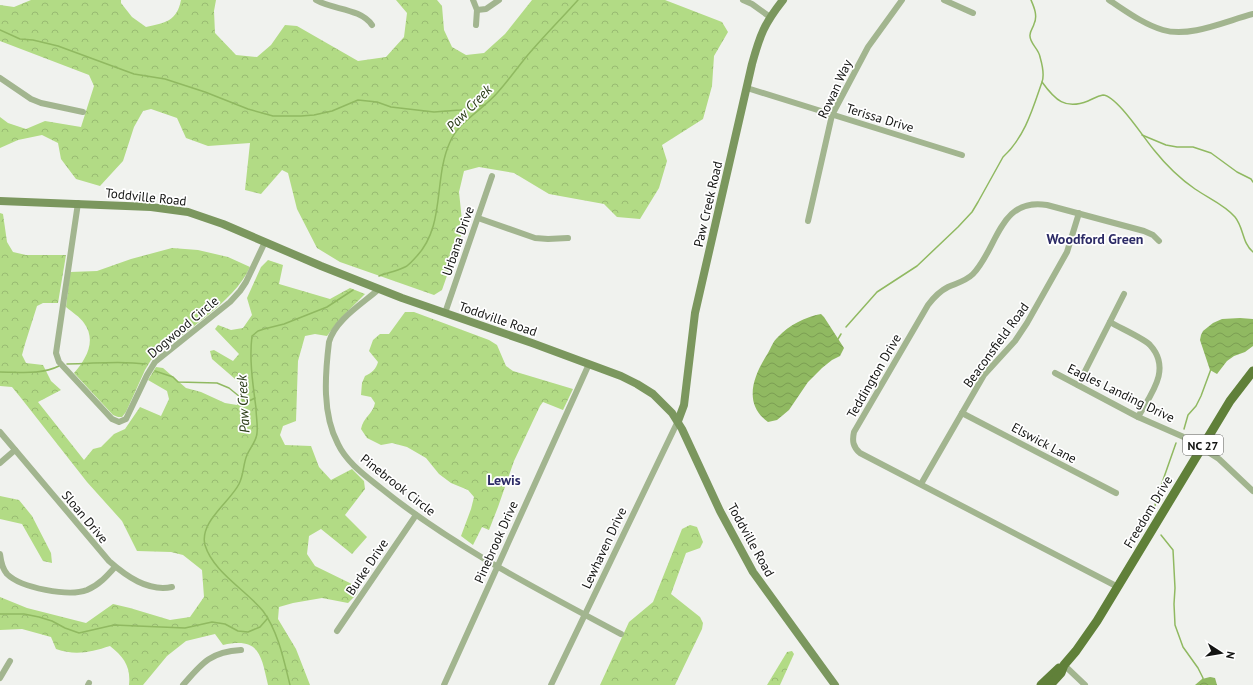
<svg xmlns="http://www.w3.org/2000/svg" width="1253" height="685" viewBox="0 0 1253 685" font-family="'PT Sans',sans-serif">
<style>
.forest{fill:url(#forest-crowns)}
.water{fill:url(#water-waves)}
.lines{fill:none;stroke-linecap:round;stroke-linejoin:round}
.stream{stroke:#90b961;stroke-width:1.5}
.street{stroke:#a2b58f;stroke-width:6}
.secondary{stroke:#7b975e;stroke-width:8}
.primary{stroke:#608039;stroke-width:9}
.labels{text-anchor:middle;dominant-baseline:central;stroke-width:3.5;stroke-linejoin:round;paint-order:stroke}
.shield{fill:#fff;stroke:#5a5a59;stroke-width:1}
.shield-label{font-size:12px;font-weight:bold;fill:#131412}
.street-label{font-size:13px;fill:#131412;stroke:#fff}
.water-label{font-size:14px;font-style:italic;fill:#2b3c18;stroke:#fff}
.neighbourhood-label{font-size:14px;font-weight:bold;fill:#2c2b66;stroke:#fff}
</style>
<defs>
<pattern id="forest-crowns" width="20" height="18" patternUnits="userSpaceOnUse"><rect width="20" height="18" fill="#b2db85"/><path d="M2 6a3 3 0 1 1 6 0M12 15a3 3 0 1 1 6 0" fill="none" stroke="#98bb72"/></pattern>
<pattern id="water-waves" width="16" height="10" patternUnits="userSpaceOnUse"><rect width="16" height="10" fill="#90b961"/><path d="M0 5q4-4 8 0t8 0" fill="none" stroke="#7b9e53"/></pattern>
</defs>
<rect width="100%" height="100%" fill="#f0f2ee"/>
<g class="forest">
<path d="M 31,0 L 121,0 L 121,3 L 132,17 L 146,27 C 165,23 177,21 181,0 L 216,0 L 214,11 L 215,33 L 236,55 L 257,57 L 271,45 L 285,25 L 297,26 L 358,61 L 386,57 L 404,37 L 407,13 L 396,0 L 437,0 L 442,6 L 444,30 L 452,47 L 466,55 L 484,53 L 505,34 L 532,0 L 665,0 L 722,22 L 728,32 L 714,56 L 712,86 L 703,119 L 662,145 L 667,161 L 659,188 L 640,219 L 617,217 L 604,204 L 549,194 L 514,173 L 479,167 L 464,171 L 459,192 L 463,230 L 442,290 L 434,295 L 340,262 L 317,248 L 297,209 L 288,173 L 282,170 L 261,194 L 245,190 L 250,143 L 208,146 L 186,138 L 177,118 L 151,109 L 143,111 L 134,127 L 123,161 L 100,186 L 76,179 L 61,159 L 58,143 L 42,135 L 18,140 L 0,148 L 0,117 L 8,123 L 26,129 L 45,121 L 81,127 L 94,86 L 89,75 L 0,41 L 0,5 L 14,7 Z"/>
<path d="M 0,213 L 3,214 L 7,242 L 13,252 L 26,255 L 66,255 L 58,303 L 43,303 L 37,306 L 25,344 L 22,355 L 26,363 L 43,365 L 51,381 L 61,390 L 38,402 L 84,460 L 93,449 L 101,447 L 114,434 L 125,429 L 140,407 L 161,416 L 169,399 L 167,391 L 148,380 L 156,367 L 163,368 L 186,388 L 201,392 L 225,403 L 237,405 L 243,392 L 242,385 L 212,359 L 210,351 L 214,350 L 233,361 L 239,354 L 215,329 L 218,325 L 231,330 L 243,328 L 252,315 L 247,298 L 261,267 L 268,260 L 283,265 L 279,284 L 330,299 L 350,288 L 365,294 L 339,320 L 327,336 L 315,334 L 305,336 L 298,361 L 296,421 L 283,426 L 280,435 L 285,445 L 311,446 L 319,467 L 331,480 L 352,469 L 364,481 L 365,489 L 345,515 L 367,537 L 352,554 L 321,529 L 309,536 L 307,554 L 315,566 L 358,587 L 357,594 L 348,603 L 322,598 L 293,603 L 279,607 L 278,619 L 296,649 L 310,685 L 268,685 C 261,655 260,637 223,645 L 215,634 L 186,641 L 167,656 L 143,685 L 129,685 C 131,667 124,657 110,646 C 91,652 76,656 56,649 L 51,637 L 22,629 L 0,630 L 0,597 L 27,608 L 86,623 L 113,604 L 130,608 L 170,620 L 190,617 L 204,597 L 202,570 L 183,555 L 171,552 L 137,551 L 122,521 L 87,482 L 21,398 L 12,387 L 0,386 Z"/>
<path d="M 172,248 L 198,250 L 228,257 L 250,267 C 234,303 181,333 151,360 L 145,370 L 126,412 L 122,417 L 118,417 L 113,415 L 74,373 C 86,359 97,341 84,323 C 80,317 72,312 66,307 L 70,272 L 97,271 L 131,259 Z"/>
<path d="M 405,312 L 414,312 L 489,340 L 497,345 L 506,366 L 513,371 L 573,389 L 563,410 L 543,402 L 540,406 L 514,461 L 498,507 L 489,530 L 482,527 L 473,545 L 461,536 L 471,509 L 474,497 L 468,490 L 451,483 L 439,474 L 426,458 L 407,447 L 392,443 L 381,445 L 367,438 L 361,429 C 363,417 373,414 375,403 L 371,397 L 361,395 L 362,383 L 365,376 C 372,373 376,369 378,362 L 369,351 L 373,340 L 380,334 L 389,334 Z"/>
<polygon points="0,496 19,500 32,516 51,553 52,563 43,561 22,524 0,519"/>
<polygon points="690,525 697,527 703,542 700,548 686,553 671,594 700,617 703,623 702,629 675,685 600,685 629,622 653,602 682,529"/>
<polygon points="792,651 794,654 780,685 767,685 787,652"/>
</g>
<g class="water">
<path d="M 821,314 L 824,317 L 844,348 L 840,356 L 832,360 L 822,368 L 808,382 L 789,410 L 777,420 L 768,422 C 742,403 754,375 768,353 C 771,348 773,341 778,337 C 789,325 805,317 821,314 Z"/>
<polygon points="1240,318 1253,319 1253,346 1245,352 1234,356 1227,361 1217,374 1210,370 1200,340 1201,335 1203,331 1213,323 1222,319"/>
<polygon points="1210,677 1215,678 1217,685 1195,685 1202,679"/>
</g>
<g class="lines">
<g class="stream">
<polyline points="0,30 20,39 33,40 58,46 134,74 165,79 205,92 248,109 273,116 301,116 314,115 332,111 358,100 377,102 391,107 434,112 460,110 485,105"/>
<path d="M 1042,82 C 1055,100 1065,110 1088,101 C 1093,99 1097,96 1103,95 C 1117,96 1143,137 1154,150 C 1166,165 1179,178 1195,189 C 1208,198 1225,205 1235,217 C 1244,228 1242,243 1253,252"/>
<polyline points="1142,135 1166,145 1177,147 1193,147 1211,153 1237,172 1251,179 1253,182"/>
<path d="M 379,276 C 387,273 397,271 405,267 C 409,265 413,260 416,257 C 446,226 433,179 450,142 C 459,121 484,109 498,92 C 508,81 517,68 527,56 C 543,37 561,19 578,0"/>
<path d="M 846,327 L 877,292 L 917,266 L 958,227 L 972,212 L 978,202 L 1003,157 C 1025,137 1033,108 1042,82 C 1045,74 1042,64 1040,57 C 1039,49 1029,43 1030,35 C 1030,31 1033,28 1034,24 C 1038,16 1034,7 1031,0"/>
<polyline points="838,339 841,334"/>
<path d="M 67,364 C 93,364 119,360 145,364"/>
<polyline points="155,371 173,377 178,382 217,383 229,388 245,401 249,401 255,398"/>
<path d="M 0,372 C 20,372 41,375 59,366"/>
<polyline points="1184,429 1188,415 1196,406 1201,396 1211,369"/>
<polyline points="1154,511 1156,500 1176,443"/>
<polyline points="1161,535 1173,550 1175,588 1174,604 1175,625 1183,647 1198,668 1203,678 1203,681"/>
<polyline points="0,614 24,614 39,617 52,621 65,628 79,633 114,625 185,628 212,622 225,624 238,631 248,632 260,627 267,619"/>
<path d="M 290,685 C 284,661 278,631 263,611 C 246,590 213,572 205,545 C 199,522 230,502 239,484 C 244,474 243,464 247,455 C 250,448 257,440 257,433 C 258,425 256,416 256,408 C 253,385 249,360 252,336 L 258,331 L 264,329 L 284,324 L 327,307 L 353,290"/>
</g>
<g class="street">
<path d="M 316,0 C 333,10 360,8 372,25"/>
<polyline points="473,0 477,10 476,25"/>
<polyline points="743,0 752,4 770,17"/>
<polyline points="944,0 973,13"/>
<path d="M 1109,0 C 1126,11 1143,24 1163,30 C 1190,38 1226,21 1253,14"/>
<polyline points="477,10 486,9 499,0"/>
<polyline points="0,78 31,99 41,103 83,112"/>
<polyline points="747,88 962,155"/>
<polyline points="78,203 56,353 59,362 112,419 119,422 126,419 147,375 155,362 230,302 240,291 246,282 265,242"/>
<polyline points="478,218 535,238 548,239 568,238"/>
<polyline points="808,221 832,115 868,47 902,0"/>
<path d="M 379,289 C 362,304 335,320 329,342 C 325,375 322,414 338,444 C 347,463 366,476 382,489 C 454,547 539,590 621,634"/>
<polyline points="445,313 492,176"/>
<path d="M 1110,322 C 1118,327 1145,339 1150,345 C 1172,369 1151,394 1138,417"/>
<polyline points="1055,373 1138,417 1186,438 1219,459 1253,491"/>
<polyline points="1078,385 1124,294"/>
<polyline points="962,413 1116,493"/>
<path d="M 0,432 L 109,561 C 126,576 148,592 172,587"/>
<polyline points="0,463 15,450"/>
<polyline points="921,484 984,375 1015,341 1027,323 1067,252 1079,213"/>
<path d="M 0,554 C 1,562 2,568 7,574 C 21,588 69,597 87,590 C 99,585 107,576 115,567"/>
<path d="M 1118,587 L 860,453 C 853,447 852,441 854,432 L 928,305 C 934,297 940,291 948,287 C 957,283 966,281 973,274 C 998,248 999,197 1047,205 L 1144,231 L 1153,235 L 1159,241"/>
<polyline points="337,631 416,515"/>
<polyline points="1064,665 1085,685"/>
<polyline points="0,678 10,661"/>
<polyline points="88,685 89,683"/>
<path d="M 183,685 C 202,663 210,652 241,650"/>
<polyline points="444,685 589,364"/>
<polyline points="551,685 678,421"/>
</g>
<g class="secondary">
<polyline points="0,201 151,207 188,212 223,224 321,266 402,298 532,343 621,376 637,384 653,394 672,413 682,429 720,511 753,572 835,685"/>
<path d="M 678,421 L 684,405 L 695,313 L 752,64 C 760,35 764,24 783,0"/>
</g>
<g class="primary">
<polyline points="1041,685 1059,668"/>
<polyline points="1050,685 1061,673 1064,665 1076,651 1097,621 1230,401 1253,371"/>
</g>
</g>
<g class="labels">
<rect class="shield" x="1183" y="435" width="40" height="20" rx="3"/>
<g class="shield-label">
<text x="1203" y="445">NC 27</text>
</g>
<g class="street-label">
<text transform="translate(835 89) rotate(-65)">Rowan Way</text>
<text transform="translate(880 118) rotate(17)">Terissa Drive</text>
<text transform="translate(146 197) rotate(6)">Toddville Road</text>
<text transform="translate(708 204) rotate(-77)">Paw Creek Road</text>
<text transform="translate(458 241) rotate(-71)">Urbana Drive</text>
<text transform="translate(498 319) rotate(19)">Toddville Road</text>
<text transform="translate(183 327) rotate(-40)">Dogwood Circle</text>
<text transform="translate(996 345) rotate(-54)">Beaconsfield Road</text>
<text transform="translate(874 376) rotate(-60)">Teddington Drive</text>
<text transform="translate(1121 393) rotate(26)">Eagles Landing Drive</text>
<text transform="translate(1044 443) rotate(28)">Elswick Lane</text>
<text transform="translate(398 485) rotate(38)">Pinebrook Circle</text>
<text transform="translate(1148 512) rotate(-59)">Freedom Drive</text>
<text transform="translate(85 517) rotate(50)">Sloan Drive</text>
<text transform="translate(751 540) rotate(61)">Toddville Road</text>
<text transform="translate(496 542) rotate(-66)">Pinebrook Drive</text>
<text transform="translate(604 548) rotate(-65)">Lewhaven Drive</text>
<text transform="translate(367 567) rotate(-56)">Burke Drive</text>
</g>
<g class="water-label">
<text transform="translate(469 108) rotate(-46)">Paw Creek</text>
<text transform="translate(243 404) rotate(-93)">Paw Creek</text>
</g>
<g class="neighbourhood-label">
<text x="1095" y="239">Woodford Green</text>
<text x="504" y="480">Lewis</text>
</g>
</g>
<g transform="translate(1221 653) rotate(102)" stroke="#ffffff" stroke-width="3" paint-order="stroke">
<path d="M0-3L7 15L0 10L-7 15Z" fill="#131412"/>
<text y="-6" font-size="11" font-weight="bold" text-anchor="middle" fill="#131412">N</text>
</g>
</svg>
